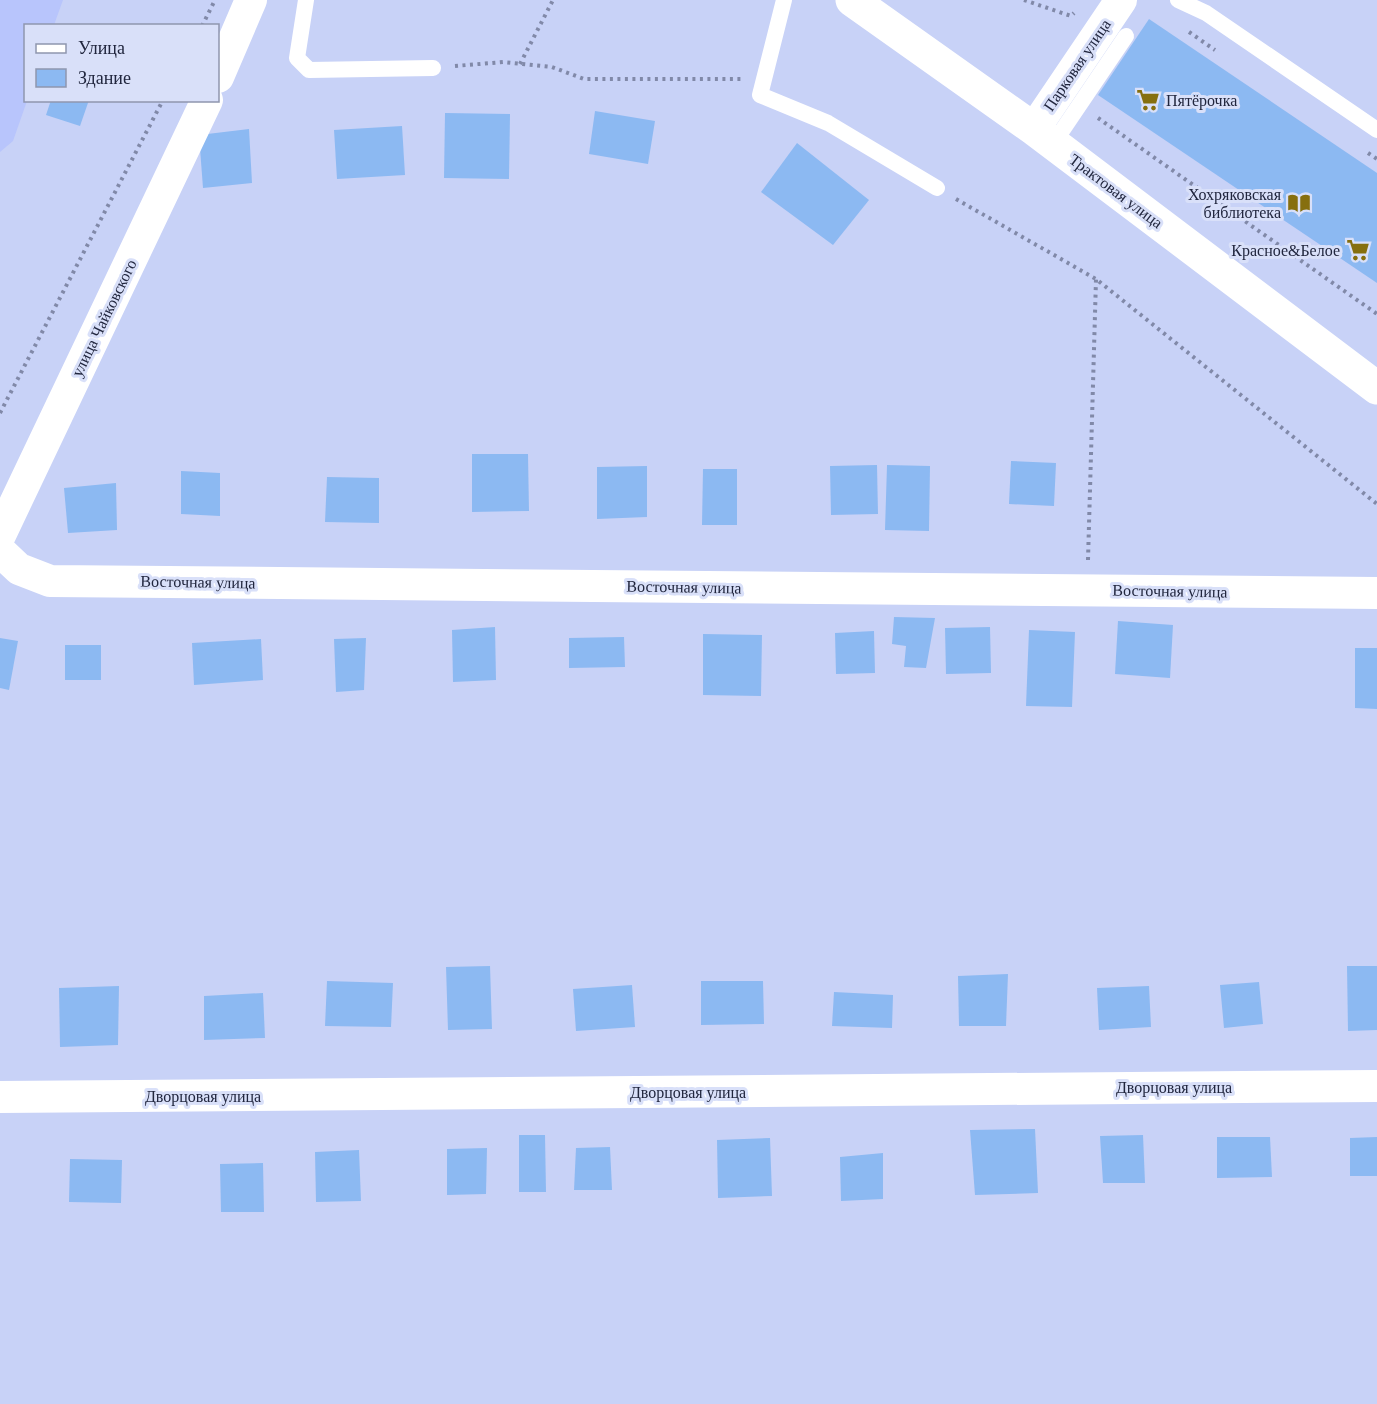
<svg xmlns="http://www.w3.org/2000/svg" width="1377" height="1404" viewBox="0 0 1377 1404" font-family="'Times New Roman',serif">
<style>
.built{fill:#b8c5fc}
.building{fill:#8cb9f2}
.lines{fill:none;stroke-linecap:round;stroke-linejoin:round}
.path{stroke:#8189a8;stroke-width:4;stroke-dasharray:3 4.5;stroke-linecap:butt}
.lane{stroke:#fff;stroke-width:16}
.street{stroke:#fff;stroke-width:32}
.secondary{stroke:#fff;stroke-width:33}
.labels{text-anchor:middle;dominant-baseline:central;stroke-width:6;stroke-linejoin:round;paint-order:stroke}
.street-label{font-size:16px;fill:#21263e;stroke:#d9e0f9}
.poi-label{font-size:16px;fill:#21263e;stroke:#d9e0f9;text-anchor:end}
</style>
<rect width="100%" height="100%" fill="#c8d2f7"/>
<polygon class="built" points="0,0 63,0 54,25 26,26 26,100 27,101 13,141 0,152"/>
<g class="building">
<polygon points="1149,19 1377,173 1377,283 1098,95"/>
<polygon points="51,100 89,100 80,126 46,115"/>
<polygon points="595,111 655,121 648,164 589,154"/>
<polygon points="445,113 510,114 509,179 444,178"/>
<polygon points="402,126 405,175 337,179 334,130"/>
<polygon points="249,129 252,183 203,188 199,135"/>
<polygon points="797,143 869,200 833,245 761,192"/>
<polygon points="472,454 528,454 529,511 472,512"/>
<polygon points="1011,461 1056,463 1054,506 1009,504"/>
<polygon points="877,465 878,514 831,515 830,466"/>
<polygon points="887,465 930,466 929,531 885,530"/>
<polygon points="647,466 647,517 597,519 597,467"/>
<polygon points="703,469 737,469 737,525 702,525"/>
<polygon points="181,471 220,473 220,516 181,514"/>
<polygon points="327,477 379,478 379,523 325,522"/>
<polygon points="116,483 117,530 68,533 64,488"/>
<polygon points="894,617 935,618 926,668 904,667 906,646 892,644"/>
<polygon points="1118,621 1173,625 1170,678 1115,674"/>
<polygon points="495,627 496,680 453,682 452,630"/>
<polygon points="990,627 991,673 946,674 945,628"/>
<polygon points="1029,630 1075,632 1072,707 1026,706"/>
<polygon points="874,631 875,673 836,674 835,633"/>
<polygon points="703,634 762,635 761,696 703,695"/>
<polygon points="624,637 625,667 569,668 569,638"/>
<polygon points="0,638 18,641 9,690 0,688"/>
<polygon points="366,638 364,690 336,692 334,639"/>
<polygon points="261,639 263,680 194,685 192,643"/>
<rect x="65" y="645" width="36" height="35"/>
<polygon points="1355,648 1377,648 1377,709 1355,708"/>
<polygon points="490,966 492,1029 448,1030 446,967"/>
<polygon points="1347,966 1377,966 1377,1030 1348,1031"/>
<polygon points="1008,974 1006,1026 959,1026 958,976"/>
<polygon points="327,981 393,983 391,1027 325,1026"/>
<polygon points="701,981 763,981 764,1024 701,1025"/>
<polygon points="1259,982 1263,1024 1224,1028 1220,985"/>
<polygon points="632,985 635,1027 576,1031 573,989"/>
<polygon points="119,986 118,1045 60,1047 59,988"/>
<polygon points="1149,986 1151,1027 1099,1030 1097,988"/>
<polygon points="834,992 893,995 892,1028 832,1026"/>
<polygon points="263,993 265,1038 204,1040 204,996"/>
<polygon points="1035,1129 1038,1193 975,1195 970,1130"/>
<polygon points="519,1135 545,1135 546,1192 519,1192"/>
<polygon points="1143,1135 1145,1183 1103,1183 1100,1136"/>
<polygon points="1217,1137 1270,1137 1272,1177 1217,1178"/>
<polygon points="1377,1137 1377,1176 1350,1176 1350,1138"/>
<polygon points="770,1138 772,1196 718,1198 717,1140"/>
<polygon points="610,1147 612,1190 574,1190 576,1148"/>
<polygon points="487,1148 486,1194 447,1195 447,1149"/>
<polygon points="359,1150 361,1201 316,1202 315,1152"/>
<polygon points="883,1153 883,1199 841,1201 840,1157"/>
<polygon points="70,1159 122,1160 121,1203 69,1202"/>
<polygon points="263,1163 264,1212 221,1212 220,1164"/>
</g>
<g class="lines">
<g class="path">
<polyline points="1024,0 1071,16 1074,13"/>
<polyline points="202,26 215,0"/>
<polyline points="1189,32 1215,50"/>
<polyline points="520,64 553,0"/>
<polyline points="455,66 503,62 552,67 584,79 743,79"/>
<polyline points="1098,118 1377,314"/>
<polyline points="1368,153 1377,159"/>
<polyline points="956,199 1096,279 1377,504"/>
<polyline points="0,413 163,100"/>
<polyline points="1088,560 1096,279"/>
</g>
<g class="lane">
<polyline points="306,0 297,58 309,70 433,68"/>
<polyline points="784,0 760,95 828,123 937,188"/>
<polyline points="1178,0 1206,13 1377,130"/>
<polyline points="1053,144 1126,36"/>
</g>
<g class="street">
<polyline points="218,77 251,0"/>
<polyline points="1034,129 1121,0"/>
<polyline points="0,535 207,100"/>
<polyline points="0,551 19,569 50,581 1377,593"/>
<polyline points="0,1097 1377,1086"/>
</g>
<polyline class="secondary" points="852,0 1034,129 1377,388"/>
</g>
<defs>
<g id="supermarket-bare" transform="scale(1.8)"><path d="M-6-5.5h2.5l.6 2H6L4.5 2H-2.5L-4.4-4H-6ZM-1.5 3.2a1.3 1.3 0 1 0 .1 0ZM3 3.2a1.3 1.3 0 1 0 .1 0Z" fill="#866f0f" stroke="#d9e0f9" stroke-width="2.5" paint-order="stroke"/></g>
<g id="library-bare" transform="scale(1.8)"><path d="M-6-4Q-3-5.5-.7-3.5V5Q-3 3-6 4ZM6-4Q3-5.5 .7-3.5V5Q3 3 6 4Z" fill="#866f0f" stroke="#d9e0f9" stroke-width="2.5" paint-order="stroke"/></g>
</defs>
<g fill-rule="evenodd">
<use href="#supermarket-bare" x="1148" y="100"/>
<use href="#library-bare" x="1299" y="203"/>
<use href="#supermarket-bare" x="1358" y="250"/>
</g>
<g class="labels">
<g class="street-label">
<text transform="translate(1077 65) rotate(-56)">Парковая улица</text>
<text transform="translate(1116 191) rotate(37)">Трактовая улица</text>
<text transform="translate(104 318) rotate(-64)">улица Чайковского</text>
<text transform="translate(198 582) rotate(1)">Восточная улица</text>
<text transform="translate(684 587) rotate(1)">Восточная улица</text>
<text transform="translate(1170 591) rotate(1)">Восточная улица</text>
<text x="1174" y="1087">Дворцовая улица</text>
<text x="688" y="1092">Дворцовая улица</text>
<text x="203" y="1096">Дворцовая улица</text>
</g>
<g class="poi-label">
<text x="1166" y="100" text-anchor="start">Пятёрочка</text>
<text x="1281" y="194">Хохряковская<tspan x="1281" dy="18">библиотека</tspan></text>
<text x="1340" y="250">Красное&amp;Белое</text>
</g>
</g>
<rect x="24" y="24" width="195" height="78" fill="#d9e0f9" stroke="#8f96ae" stroke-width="1.5"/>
<rect x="36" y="44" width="30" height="9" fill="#ffffff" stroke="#8f96ae" stroke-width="1.5"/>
<text x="78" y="54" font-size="18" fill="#21263e">Улица</text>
<rect x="36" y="69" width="30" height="18" fill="#8cb9f2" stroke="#8f96ae" stroke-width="1.5"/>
<text x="78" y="84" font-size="18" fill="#21263e">Здание</text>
</svg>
